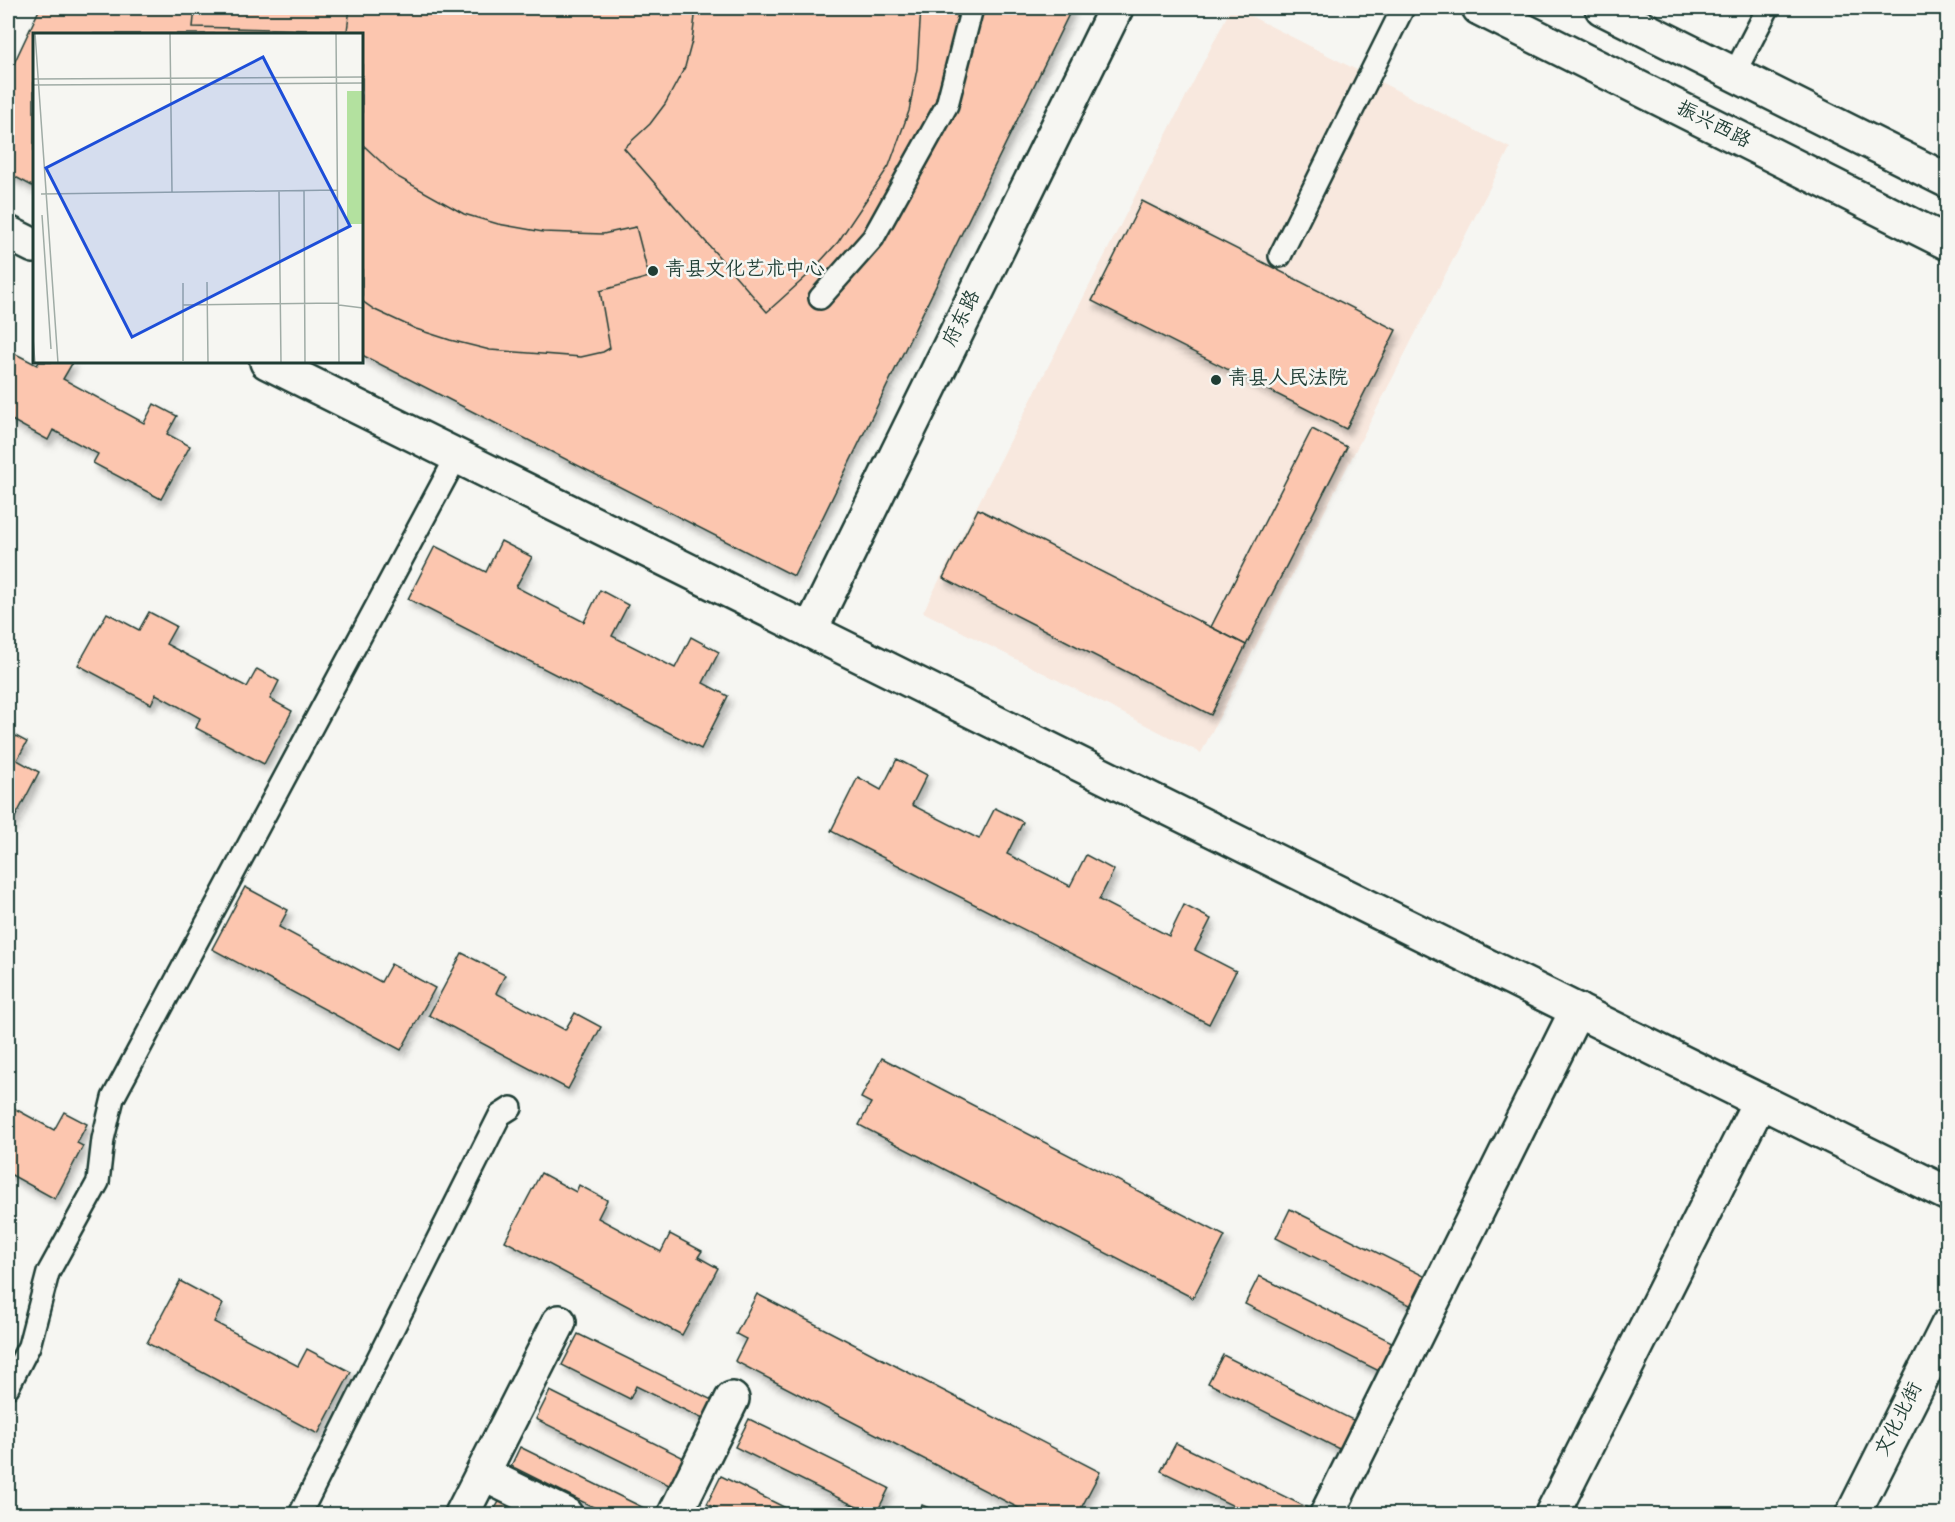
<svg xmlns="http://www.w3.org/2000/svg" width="1955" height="1522" viewBox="0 0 1955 1522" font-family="Dekko,'LXGW WenKai TC',sans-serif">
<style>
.built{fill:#f8e8de}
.building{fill:#fcc6af;stroke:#1f3d34;stroke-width:1.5;filter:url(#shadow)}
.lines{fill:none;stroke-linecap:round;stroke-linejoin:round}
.lane-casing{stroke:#1f3d34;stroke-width:26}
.street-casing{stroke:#1f3d34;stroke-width:38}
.secondary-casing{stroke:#1f3d34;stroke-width:38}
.lane{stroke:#f6f6f2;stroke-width:21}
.street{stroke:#f6f6f2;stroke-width:33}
.secondary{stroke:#f6f6f2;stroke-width:33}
.poi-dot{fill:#1f3d34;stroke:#f6f6f2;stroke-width:2}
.labels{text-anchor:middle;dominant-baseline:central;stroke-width:5;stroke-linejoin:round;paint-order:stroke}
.street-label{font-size:20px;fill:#1f3d34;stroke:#f6f6f2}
.poi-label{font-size:20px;fill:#1f3d34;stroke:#f6f6f2;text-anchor:start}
.inset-road{fill:none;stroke:#a0aca6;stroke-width:1.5}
.view{fill:#1d4ed8;fill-opacity:0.15;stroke:#1d4ed8;stroke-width:3}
.inset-edge{fill:none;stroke:#1f3d34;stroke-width:3}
</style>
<defs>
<filter id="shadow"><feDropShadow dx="3.5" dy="6" stdDeviation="3" flood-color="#0004"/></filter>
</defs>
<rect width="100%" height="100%" fill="#f6f6f2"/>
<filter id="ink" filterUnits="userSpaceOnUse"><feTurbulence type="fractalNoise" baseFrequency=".0167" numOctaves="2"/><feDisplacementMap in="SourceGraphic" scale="12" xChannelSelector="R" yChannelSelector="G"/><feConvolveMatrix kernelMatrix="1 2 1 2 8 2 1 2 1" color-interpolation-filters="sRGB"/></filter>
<g filter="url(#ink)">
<polygon class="built" points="1231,8 1235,8 1510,148 1201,753 923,612"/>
<g class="building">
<polygon points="40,8 1072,8 794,576 362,355 362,34 34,34 34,187 8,173 8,76"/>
<polygon points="195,8 350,8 347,31 193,27"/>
<polygon points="696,8 921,8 917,69 909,111 889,166 838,242 808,275 767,312 624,148 650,124 665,104 685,67 692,41"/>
<polygon points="362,144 396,176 464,214 498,224 543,232 603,234 636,227 649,277 600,291 610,348 603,352 581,357 490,350 450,340 416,329 375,310 362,301"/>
<polygon points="1142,201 1396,330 1346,429 1092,301"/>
<polygon points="8,350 37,365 39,362 73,362 63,379 144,423 154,404 177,416 167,434 190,446 161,499 93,463 98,454 53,430 48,440 8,418"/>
<polygon points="1312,429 1347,447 1246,645 1211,627"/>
<polygon points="978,509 1246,645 1211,715 943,578"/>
<polygon points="501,541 532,557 516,587 584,622 600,590 628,605 612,636 675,668 691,637 719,652 703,683 728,696 701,749 408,599 435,546 486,572"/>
<polygon points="149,612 176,626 166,644 247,687 257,669 279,681 270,699 292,711 264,764 196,728 200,718 156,694 151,704 78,665 107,613 139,630"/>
<polygon points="8,732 27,742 17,760 39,772 11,825 8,823"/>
<polygon points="897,759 927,775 912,805 979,839 995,808 1023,822 1007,854 1070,886 1086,855 1114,870 1099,900 1169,936 1184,905 1211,919 1195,950 1236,971 1209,1024 831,831 858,777 881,790"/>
<polygon points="245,887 288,910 279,927 381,982 391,964 435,988 401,1050 212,949"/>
<polygon points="462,953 505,975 496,993 565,1030 575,1013 601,1027 568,1089 429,1015"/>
<polygon points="882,1058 1225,1236 1193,1298 859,1125 871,1103 861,1098"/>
<polygon points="8,1105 54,1130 64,1112 87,1124 77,1143 83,1146 55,1199 8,1173"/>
<polygon points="541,1173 576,1192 579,1185 607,1200 598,1218 661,1252 670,1234 702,1251 698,1257 718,1268 682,1335 505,1241"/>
<polygon points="1290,1209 1428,1278 1414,1307 1276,1238"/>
<polygon points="1259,1276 1398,1345 1383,1373 1245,1304"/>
<polygon points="180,1281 223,1304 214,1322 298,1366 307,1349 351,1372 318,1434 147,1343"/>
<polygon points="757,1294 1100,1472 1078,1514 1030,1514 735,1361 746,1339 736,1334"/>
<polygon points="578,1334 714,1401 705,1420 636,1386 630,1399 562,1365"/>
<polygon points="1223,1355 1361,1424 1347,1453 1208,1383"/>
<polygon points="550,1391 686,1459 671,1486 536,1419"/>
<polygon points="749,1419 889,1488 876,1514 871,1514 735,1447"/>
<polygon points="1176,1443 1314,1511 1313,1514 1250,1514 1161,1471"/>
<polygon points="520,1447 656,1514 607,1514 511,1466"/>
<polygon points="721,1476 798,1514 727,1514 707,1504"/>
<polygon points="500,1500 528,1514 492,1514"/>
<polygon points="922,1505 942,1514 918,1514"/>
</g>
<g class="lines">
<g class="lane-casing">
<g id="lane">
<polyline points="1734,74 1768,8"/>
<polyline points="1280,256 1403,8"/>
<polyline points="820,298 873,238 947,105 972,8"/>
<polyline points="8,1387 29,1346 48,1273 98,1182 103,1139 113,1098 457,456"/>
<polyline points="300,1514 500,1115 511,1108"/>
</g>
</g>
<g class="street-casing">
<g id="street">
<polyline points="8,233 34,246"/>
<polyline points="267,362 1948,1194"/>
<polyline points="810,631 1116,8"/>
<polyline points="483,1474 565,1514"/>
<polyline points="462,1514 559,1322"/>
<polyline points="675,1514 732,1399"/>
<polyline points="1327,1514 1577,1010"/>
<polyline points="1552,1514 1760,1101"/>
</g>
</g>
<g class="secondary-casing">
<g id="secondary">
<polyline points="1479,8 1948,243"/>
<polyline points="1602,8 1948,181"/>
<polyline points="1853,1514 1948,1325"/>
</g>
</g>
<use href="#lane" class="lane"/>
<use href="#street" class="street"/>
<use href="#secondary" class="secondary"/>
</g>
</g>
<g class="poi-dot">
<circle cx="653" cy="271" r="6"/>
<circle cx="1216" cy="380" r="6"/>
</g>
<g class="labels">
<g class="street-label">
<text transform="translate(1713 126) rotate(27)">振兴西路</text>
<text transform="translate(963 319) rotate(-64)">府东路</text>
<text transform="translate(1900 1420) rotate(-63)">文化北街</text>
</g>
<g class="poi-label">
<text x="665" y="271">青县文化艺术中心</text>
<text x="1228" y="380">青县人民法院</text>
</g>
</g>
<g transform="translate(33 33)">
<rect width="330" height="330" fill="#f6f6f2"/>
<path d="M 314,58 L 330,58 L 330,191 L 314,191 Z" fill="#b3e19f"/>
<path class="inset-road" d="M 2,0 L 25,330M 137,0 L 139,159M 303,0 L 306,330M 0,46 L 330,44M 0,52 L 330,50M 246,158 L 248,330M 271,158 L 272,330M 8,161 L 305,157M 9,182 L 18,316M 174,249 L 175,330M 150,250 L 150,328M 150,272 L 306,270M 306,272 L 330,275M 0,305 L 2,330"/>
<path class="view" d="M 230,24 L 317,193 L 99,304 L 13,135 Z"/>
<rect width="330" height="330" class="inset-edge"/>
</g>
<rect width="1955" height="1522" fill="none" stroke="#f6f6f2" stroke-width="30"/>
<rect x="15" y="15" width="1925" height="1492" fill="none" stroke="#1f3d34" stroke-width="2" filter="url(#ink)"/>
</svg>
